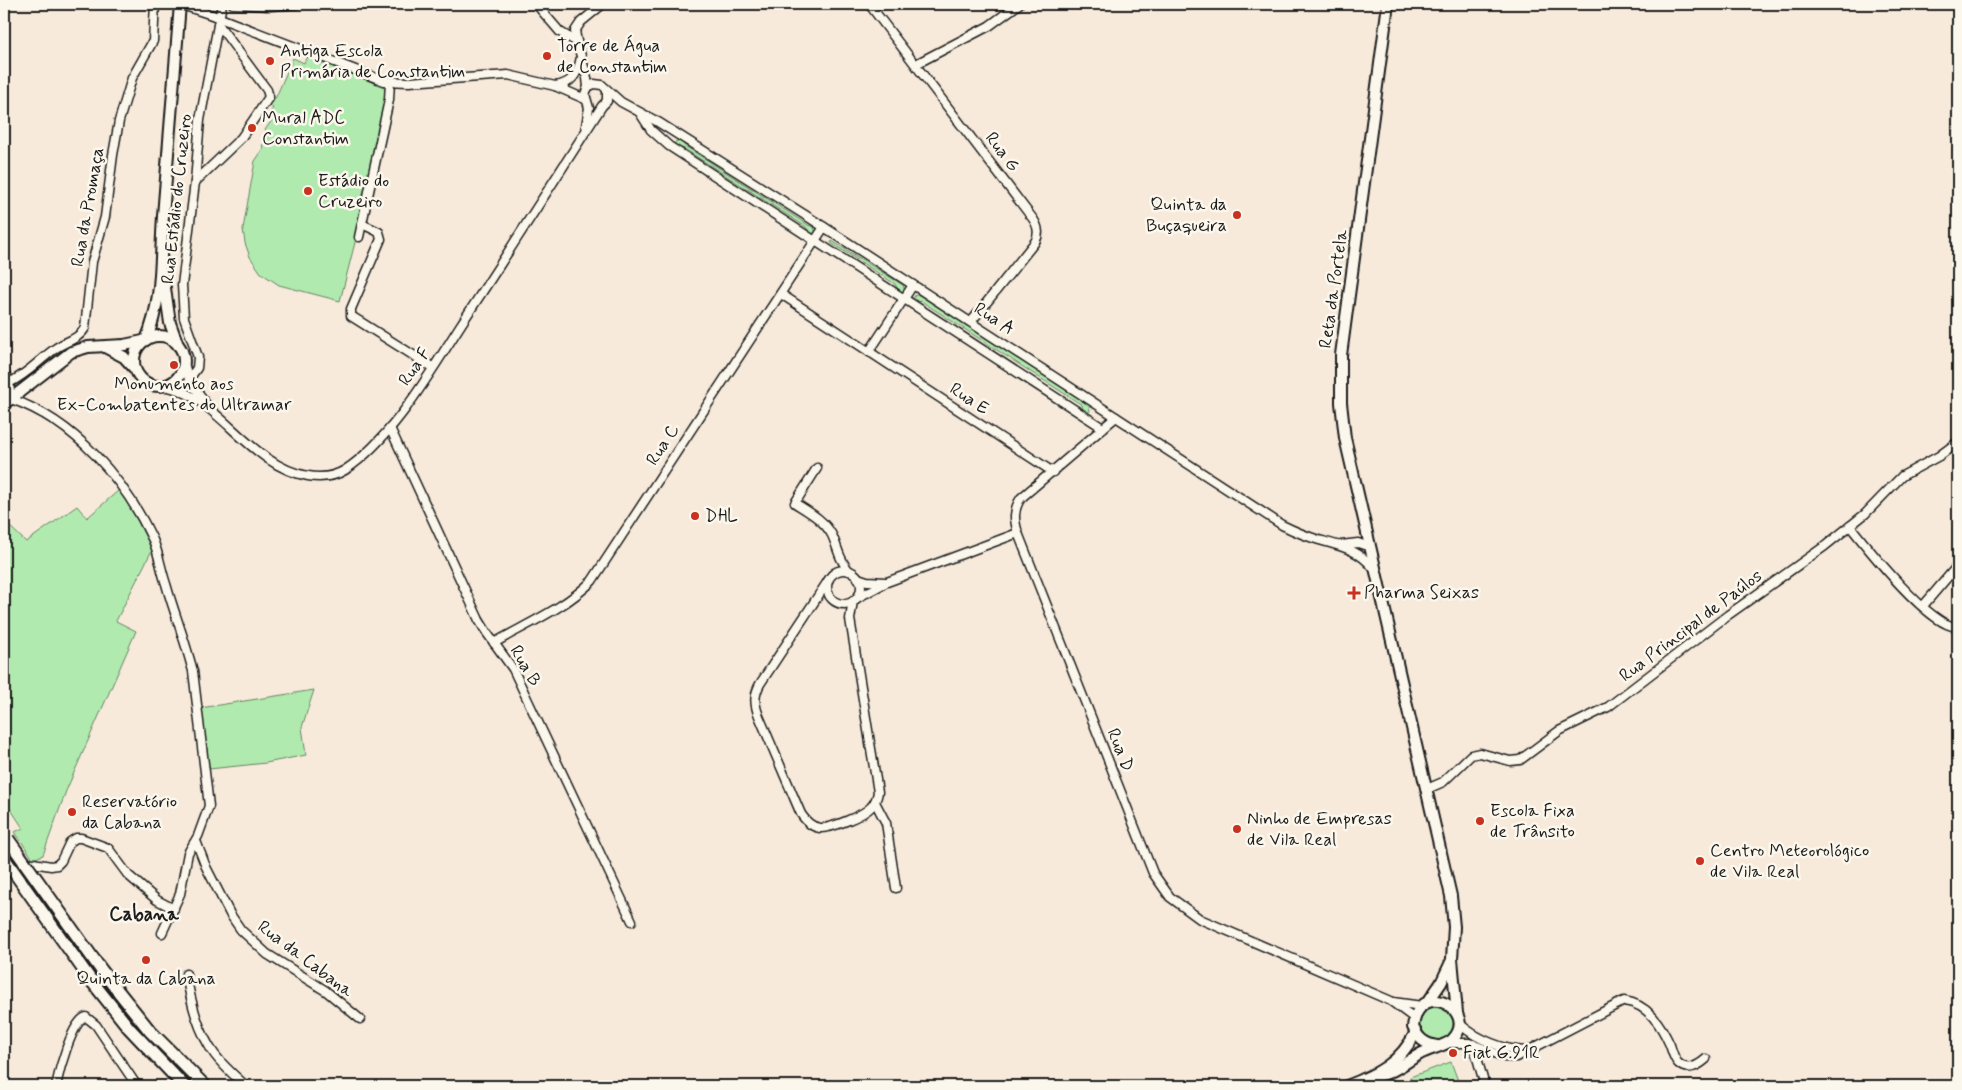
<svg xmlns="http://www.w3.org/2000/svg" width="1962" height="1090" viewBox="0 0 1962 1090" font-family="Mynerve,sans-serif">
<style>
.green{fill:#b1eaae;stroke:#668365}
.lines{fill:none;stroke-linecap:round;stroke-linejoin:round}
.minor-casing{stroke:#1c1c1c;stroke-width:11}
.major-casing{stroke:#1c1c1c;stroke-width:14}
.highway-casing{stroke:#1c1c1c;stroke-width:15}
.minor{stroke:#fbf7ec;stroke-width:8}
.major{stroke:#fbf7ec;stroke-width:10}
.highway{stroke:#fbf7ec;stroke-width:11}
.minor-bridge-casing{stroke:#1c1c1c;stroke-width:11;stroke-linecap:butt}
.highway-bridge-casing{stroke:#1c1c1c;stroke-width:15;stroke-linecap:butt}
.minor-bridge{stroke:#fbf7ec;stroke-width:8}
.highway-bridge{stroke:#fbf7ec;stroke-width:11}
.poi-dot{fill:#c8321e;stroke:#fbf7ec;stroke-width:2}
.labels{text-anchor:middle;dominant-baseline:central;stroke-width:5;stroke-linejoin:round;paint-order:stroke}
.poi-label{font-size:18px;fill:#1c1c1c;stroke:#fbf7ec;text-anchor:start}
.street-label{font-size:18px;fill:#1c1c1c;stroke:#fbf7ec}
.neighbourhood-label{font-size:19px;font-weight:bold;fill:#1c1c1c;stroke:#fbf7ec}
</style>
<rect width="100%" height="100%" fill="#f7eadb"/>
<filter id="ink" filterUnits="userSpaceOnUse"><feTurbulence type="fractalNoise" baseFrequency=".02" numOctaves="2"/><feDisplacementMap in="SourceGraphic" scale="10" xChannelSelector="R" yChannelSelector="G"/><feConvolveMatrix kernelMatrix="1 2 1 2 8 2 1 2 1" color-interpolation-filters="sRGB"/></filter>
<g filter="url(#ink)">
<g class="green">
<polygon points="307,56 382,86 387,90 388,94 359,227 340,301 279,285 261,273 250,257 245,243 243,229 255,161 264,148 262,146 270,134 265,130 272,120 267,117 273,108 269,105 276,97 293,58 304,63"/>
<polygon points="676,141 680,141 685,146 808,225 814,227 816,233 811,235 806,227 683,148 679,149 674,145"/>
<polygon points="832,241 903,285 905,291 899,292 895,284 831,243"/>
<polygon points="915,295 919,295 1089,405 1090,411 1087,413 1083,410 1082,405 921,301 916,303 913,299"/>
<polygon points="119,490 135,516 152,550 116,621 136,631 66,791 43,855 33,859 15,832 23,828 4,799 4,521 26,542 77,506 87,518"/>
<polygon points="314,690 302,727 306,755 266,763 209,769 200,708"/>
<circle cx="1436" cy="1023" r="17"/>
<polygon points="1451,1062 1460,1086 1413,1086 1410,1077"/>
</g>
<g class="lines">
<g class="minor-casing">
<g id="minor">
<polyline points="233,4 270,6 297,4"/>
<polyline points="536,4 560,32 577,42"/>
<path d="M 869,4 L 1030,215 C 1037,223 1041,232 1035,242 L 971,322"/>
<polyline points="212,15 384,81 409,82 508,75 555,86 585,99"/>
<polyline points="916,64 989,26 1019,4"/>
<path d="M 555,86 C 572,84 578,74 581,57"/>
<path d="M 588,87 L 594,84 L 602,85 L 621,102 L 658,122 L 824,227 L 1282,525 C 1294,531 1306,536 1319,540 C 1341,546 1360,550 1374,569"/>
<polyline points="640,113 651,130 669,146 1103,428"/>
<polyline points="586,126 589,108 585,94 588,87 587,78 577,42 575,31 581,22 603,4"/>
<polyline points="195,182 241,138 269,97 267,90 218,24"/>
<polyline points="362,224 379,232 381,239 351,309 351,316 432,367"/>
<polyline points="359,237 389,100 390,82"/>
<polyline points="781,294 1053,472"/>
<polyline points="869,352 913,285"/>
<polyline points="184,364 189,379 206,404"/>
<path d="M 4,370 L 9,383 L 11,399 C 75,421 125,480 153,540 C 159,554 161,570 166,584 C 173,609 182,632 189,657 L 193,671 L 209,806 L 198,836 L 188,853 L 180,894 L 162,933"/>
<polyline points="189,379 197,368 198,357 184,318 182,285 195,182 200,120 222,4"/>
<path d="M 9,383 C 29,373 39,360 56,348 C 66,341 79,339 85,328 L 92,262 L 105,217 L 113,155 L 119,121 L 132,78 L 153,41 L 155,4"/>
<path d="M 162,386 C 215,391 248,466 308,476 C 321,478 334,477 345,470 C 392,439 430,373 460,326 C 508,253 555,179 602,106 L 607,101 L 607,90"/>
<path d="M 1116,417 L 1021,498 C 1013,510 1014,520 1018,533 L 1153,873 L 1170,897 L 1200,919 L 1391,1001 L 1414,1018"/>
<polyline points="390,428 479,620 487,633 513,669 632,921"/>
<path d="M 817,468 L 795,503 C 809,512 824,520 832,535 C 838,548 839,560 849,571"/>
<path d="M 1850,526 C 1865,545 1935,633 1958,626"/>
<polyline points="1341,545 1358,543 1370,547"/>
<circle cx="844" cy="587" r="17"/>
<polyline points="858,578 867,581 885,582"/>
<path d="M 828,581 L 760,684 C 754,695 754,704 759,716 L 801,814 C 806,821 811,827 820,828 C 830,829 864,815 871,807 C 875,803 877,798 878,792 L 850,619 L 853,601"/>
<polyline points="857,598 887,582 1018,533"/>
<polyline points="1923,606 1958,565"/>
<path d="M 494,643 C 527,624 565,608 592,581 L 824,227"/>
<polyline points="1427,789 1443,782 1471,755 1480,753 1510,761 1520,760 1559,731 1608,707 1728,615 1825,546 1865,514 1902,476 1939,456 1958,442"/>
<polyline points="875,802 886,823 896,888"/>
<polyline points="196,841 206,867 230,914 241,930 267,954 326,991 360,1019"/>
<polyline points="4,869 27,862 51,866 57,865 61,861 70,842 76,838 81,838 108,848 128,875 157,900 174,909"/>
<path d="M 186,974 C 191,1002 198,1032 215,1055 C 224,1067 236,1077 246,1086"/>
<polyline points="1393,1002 1422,1006"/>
<path d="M 1460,1024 C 1476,1039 1504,1050 1526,1051"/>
<path d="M 1448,1043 L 1469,1043 L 1505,1057 L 1516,1057 L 1624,1001 C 1648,1004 1661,1025 1670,1045 C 1672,1051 1674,1059 1678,1063 C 1687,1072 1698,1066 1706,1059"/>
<polyline points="1473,1044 1485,1086"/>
<path d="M 56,1086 C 59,1071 72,1021 86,1017 L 96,1025 L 137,1086"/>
</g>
</g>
<g class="major-casing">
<g id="major">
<polyline points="1388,4 1341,355 1341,403 1345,438 1451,896 1454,927 1452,959 1457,1013"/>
<polyline points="164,281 170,323 178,345"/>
<circle cx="159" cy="361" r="25"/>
<path d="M 146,340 C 163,300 160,259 163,216 C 169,146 174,75 180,4"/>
<polyline points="105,347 124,357 134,368"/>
<polyline points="4,404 71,352 88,347 124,345 143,341"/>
<polyline points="1428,1002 1441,983 1452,960"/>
<path d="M 1364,1079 C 1392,1075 1398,1067 1420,1054 C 1429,1049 1445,1046 1452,1040 C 1481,1012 1419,975 1413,1027 C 1418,1038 1424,1044 1437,1046"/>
<path d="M 1347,1086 C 1378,1074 1400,1063 1416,1032"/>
</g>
</g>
<g class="highway-casing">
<g id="highway">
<polyline points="102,971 150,1031 205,1086"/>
<polyline points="90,979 129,1028 184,1086"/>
</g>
</g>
<use href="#minor" class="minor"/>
<use href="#major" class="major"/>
<use href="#highway" class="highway"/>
<g class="minor-bridge-casing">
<polyline id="minor-bridge" points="179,4 212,15"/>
</g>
<g class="highway-bridge-casing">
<g id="highway-bridge">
<polyline points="8,839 102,971"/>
<polyline points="4,858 90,979"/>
</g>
</g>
<use href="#minor-bridge" class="minor-bridge"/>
<use href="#highway-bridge" class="highway-bridge"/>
</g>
</g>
<g class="poi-dot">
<circle cx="547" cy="56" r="5"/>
<circle cx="270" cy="61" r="5"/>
<circle cx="252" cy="128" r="5"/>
<circle cx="308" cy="191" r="5"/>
<circle cx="1237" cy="215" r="5"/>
<circle cx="174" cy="365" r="5"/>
<circle cx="695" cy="516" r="5"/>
<path d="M1351.5 585.5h5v5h5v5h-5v5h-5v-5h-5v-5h5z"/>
<circle cx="72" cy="812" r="5"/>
<circle cx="1480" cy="821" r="5"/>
<circle cx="1237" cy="829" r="5"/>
<circle cx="1700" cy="861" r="5"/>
<circle cx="146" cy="960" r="5"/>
<circle cx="1453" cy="1053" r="5"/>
</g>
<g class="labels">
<g class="poi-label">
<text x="557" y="46">Torre de Água<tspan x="557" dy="21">de Constantim</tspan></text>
<text x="280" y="51">Antiga Escola<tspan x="280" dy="21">Primária de Constantim</tspan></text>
<text x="262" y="118">Mural ADC<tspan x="262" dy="21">Constantim</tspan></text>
<text x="318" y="181">Estádio do<tspan x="318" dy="21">Cruzeiro</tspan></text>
<text x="1227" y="205" text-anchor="end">Quinta da<tspan x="1227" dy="21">Buçaqueira</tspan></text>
<text x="174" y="384" text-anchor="middle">Monumento aos<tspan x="174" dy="21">Ex-Combatentes do Ultramar</tspan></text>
<text x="705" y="516">DHL</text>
<text x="1364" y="593">Pharma Seixas</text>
<text x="82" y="802">Reservatório<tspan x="82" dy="21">da Cabana</tspan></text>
<text x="1490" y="811">Escola Fixa<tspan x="1490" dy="21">de Trânsito</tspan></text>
<text x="1247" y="819">Ninho de Empresas<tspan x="1247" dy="21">de Vila Real</tspan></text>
<text x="1710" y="851">Centro Meteorológico<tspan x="1710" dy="21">de Vila Real</tspan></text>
<text x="146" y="979" text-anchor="middle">Quinta da Cabana</text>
<text x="1463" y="1053">Fiat G.91R</text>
</g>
<g class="street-label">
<text transform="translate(1002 152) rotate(53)">Rua G</text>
<text transform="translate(177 199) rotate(-84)">Rua Estádio do Cruzeiro</text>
<text transform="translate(88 207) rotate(-80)">Rua da Promaça</text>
<text transform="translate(1334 289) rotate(-82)">Reta da Portela</text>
<text transform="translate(994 319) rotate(33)">Rua A</text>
<text transform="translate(415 367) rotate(-55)">Rua F</text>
<text transform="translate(969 399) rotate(33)">Rua E</text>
<text transform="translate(663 445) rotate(-57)">Rua C</text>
<text transform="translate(1691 626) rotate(-37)">Rua Principal de Paúlos</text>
<text transform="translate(525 666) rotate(60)">Rua B</text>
<text transform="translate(1120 750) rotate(68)">Rua D</text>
<text transform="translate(305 959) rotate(37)">Rua da Cabana</text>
</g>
<g class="neighbourhood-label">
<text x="144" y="914">Cabana</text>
</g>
</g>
<rect width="1962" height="1090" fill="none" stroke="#fbf7ec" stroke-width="20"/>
<rect x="10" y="10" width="1942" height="1070" fill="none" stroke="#1c1c1c" stroke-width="2" filter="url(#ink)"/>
</svg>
